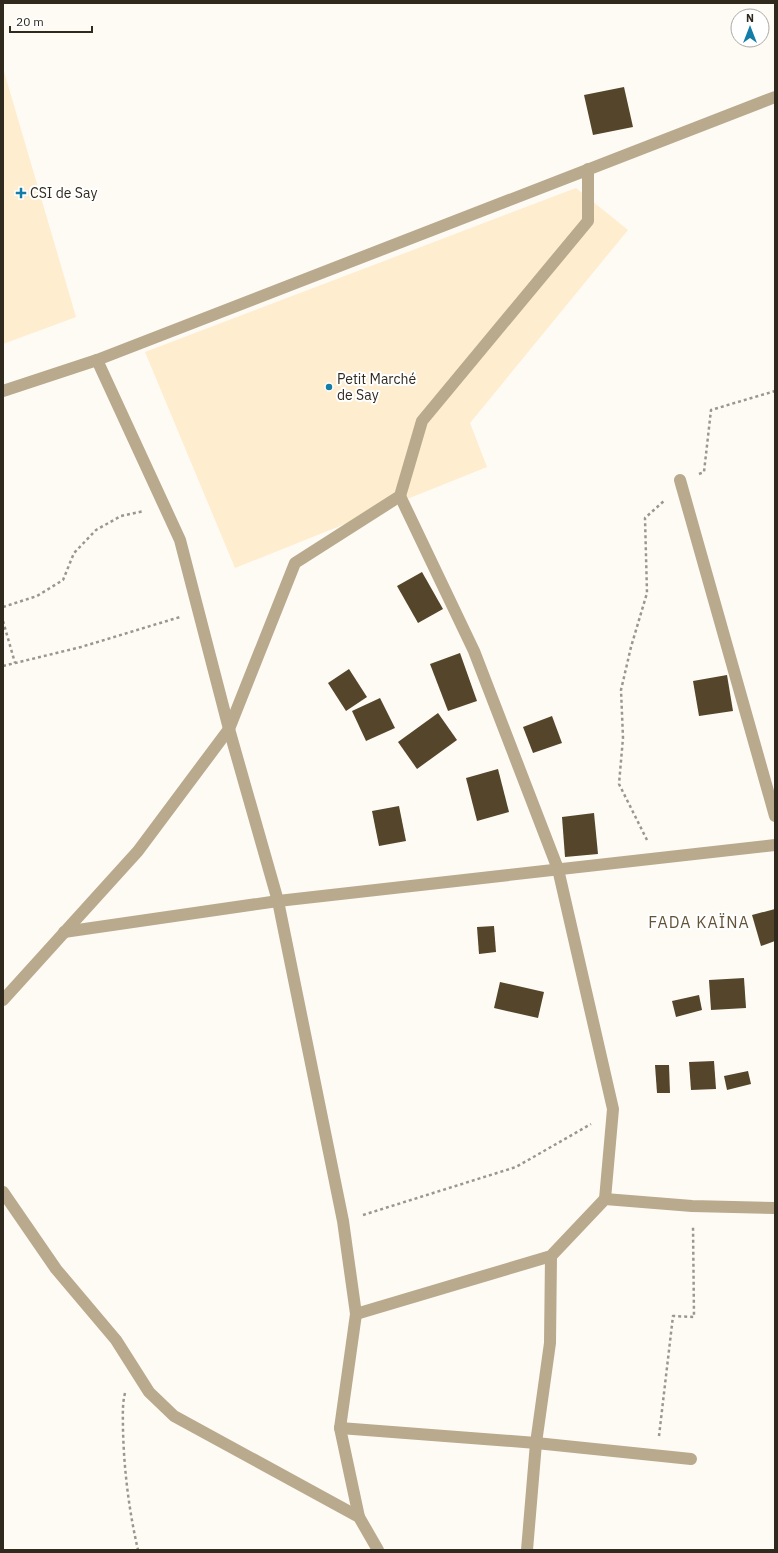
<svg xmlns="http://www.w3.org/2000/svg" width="778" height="1553" viewBox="0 0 778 1553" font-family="'IBM Plex Sans',sans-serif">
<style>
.built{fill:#feedce}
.building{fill:#55462b}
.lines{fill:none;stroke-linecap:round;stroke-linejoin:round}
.path{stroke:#9c978e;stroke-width:2.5;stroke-dasharray:3 3;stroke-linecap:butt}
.minor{stroke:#b9aa8e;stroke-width:12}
.poi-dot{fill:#147da7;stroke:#fff;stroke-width:1.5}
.labels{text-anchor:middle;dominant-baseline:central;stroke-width:4;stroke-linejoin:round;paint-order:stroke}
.poi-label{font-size:14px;fill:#30291d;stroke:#fff;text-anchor:start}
.quarter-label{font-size:16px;letter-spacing:1px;fill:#635439;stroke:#fff}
</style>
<rect width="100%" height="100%" fill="#fefbf5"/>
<g class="built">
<polygon points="3,68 76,317 3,344"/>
<polygon points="576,188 628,230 470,423 487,467 235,568 145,352"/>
</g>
<g class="building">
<polygon points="624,87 633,127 593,135 584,95"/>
<polygon points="422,572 443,609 418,623 397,586"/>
<polygon points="460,653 477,701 448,711 430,664"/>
<polygon points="349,669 367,697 346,711 328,683"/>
<polygon points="727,675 733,711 699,716 693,681"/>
<polygon points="380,698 395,728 366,741 352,711"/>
<polygon points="438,713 457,740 417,769 398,742"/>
<polygon points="552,716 562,743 533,753 523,727"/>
<polygon points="498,769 509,812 477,821 466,778"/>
<polygon points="399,806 406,841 379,846 372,811"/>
<polygon points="594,813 598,854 565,857 562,817"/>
<polygon points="775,909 775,941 761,946 752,915"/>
<polygon points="494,926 496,952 479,954 477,927"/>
<polygon points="744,978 746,1008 711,1010 709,980"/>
<polygon points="500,982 544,992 538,1018 494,1008"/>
<polygon points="699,995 702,1010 676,1017 672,1001"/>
<polygon points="714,1061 716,1089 691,1090 689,1062"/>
<polygon points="655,1065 669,1065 670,1093 657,1093"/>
<polygon points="748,1071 751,1084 727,1090 724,1076"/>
</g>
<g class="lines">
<g class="path">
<polyline points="699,474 704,472 711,410 775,391"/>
<polyline points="3,607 37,596 63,580 74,553 96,530 121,516 144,511"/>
<polyline points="3,621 15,663"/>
<polyline points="3,666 81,647 180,617"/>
<polyline points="647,840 619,784 623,738 621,690 631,647 647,593 645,518 665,500"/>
<polyline points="363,1215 516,1167 591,1124"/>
<path d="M 125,1393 C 122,1405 123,1417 123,1430 C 124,1470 129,1511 138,1550"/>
<polyline points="659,1436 673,1316 694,1317 693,1226"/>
</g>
<g class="minor">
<polyline points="97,360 180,540 229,729 278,901 343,1221 356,1314 340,1428 359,1517"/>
<polyline points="3,391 97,360 775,97"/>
<polyline points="680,480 775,816"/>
<polyline points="400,496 474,651 558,869 613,1109 605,1199"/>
<polyline points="64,932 278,901 775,845"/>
<polyline points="3,1000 138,851 229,729 295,563 400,496 422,421 588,221 588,169"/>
<polyline points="3,1192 56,1269 116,1340 149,1392 174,1416 359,1517 378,1550"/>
<polyline points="356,1314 551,1256 605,1199 692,1206 775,1208"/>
<polyline points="340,1428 536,1443 691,1459"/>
<polyline points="527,1550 536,1443 550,1343 551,1256"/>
</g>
</g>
<g class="poi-dot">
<path d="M19 187h4v4h4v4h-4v4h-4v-4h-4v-4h4z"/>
<circle cx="329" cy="387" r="4"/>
</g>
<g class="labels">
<g class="poi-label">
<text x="30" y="193">CSI de Say</text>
<text x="337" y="379">Petit Marché<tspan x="337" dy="16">de Say</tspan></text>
</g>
<g class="quarter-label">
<text x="699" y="922">FADA KAÏNA</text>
</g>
</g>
<rect width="778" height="1553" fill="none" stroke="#30291d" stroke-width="8"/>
<g transform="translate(750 28)"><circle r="19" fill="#ffffff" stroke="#aca9a5"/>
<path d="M0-3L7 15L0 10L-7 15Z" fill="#147da7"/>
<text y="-6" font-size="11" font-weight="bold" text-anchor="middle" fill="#30291d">N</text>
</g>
<path d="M10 26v6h82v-6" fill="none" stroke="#30291d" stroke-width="2"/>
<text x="16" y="26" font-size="12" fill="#30291d" stroke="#ffffff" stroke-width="3" paint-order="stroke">20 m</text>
</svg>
